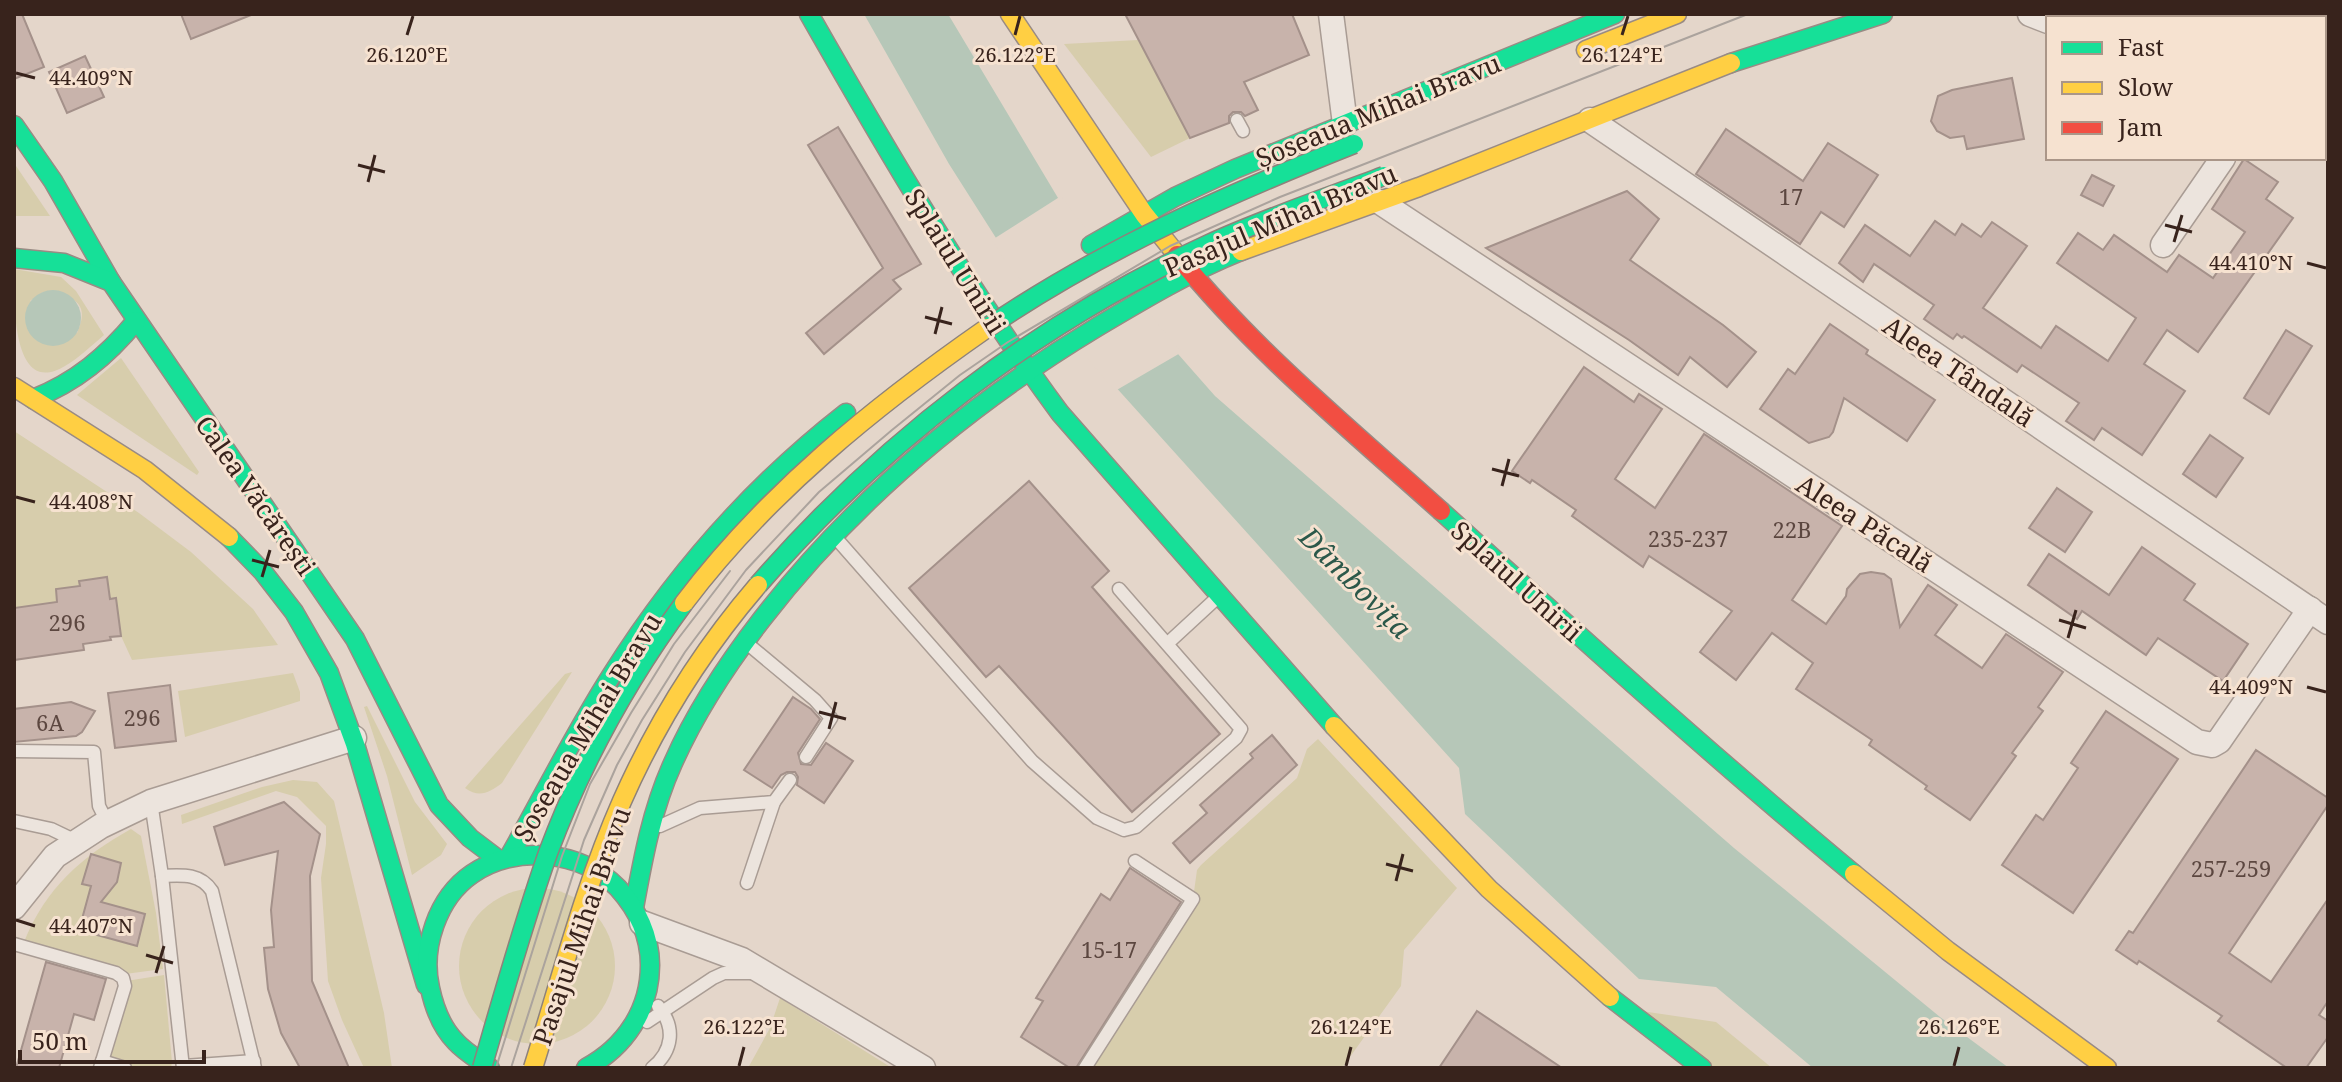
<svg xmlns="http://www.w3.org/2000/svg" width="2342" height="1082" viewBox="0 0 2342 1082" font-family="'Noto Serif',serif">
<style>
.green{fill:#d7cdac;fill-rule:evenodd}
.water{fill:#b6c7b8}
.pier{fill:#e4d6ca}
.building{fill:#c8b3ab;stroke:#a4918a;stroke-width:2}
.lines{fill:none;stroke-linecap:round;stroke-linejoin:round}
.lane-casing{stroke:#a99c94;stroke-width:15}
.street-casing{stroke:#a99c94;stroke-width:27}
.fast-casing{stroke:#998b84;stroke-width:21}
.slow-casing{stroke:#998b84;stroke-width:21}
.jam-casing{stroke:#998b84;stroke-width:21}
.lane{stroke:#ece4dd;stroke-width:12}
.street{stroke:#ece4dd;stroke-width:24}
.fast{stroke:#16e098;stroke-width:18}
.slow{stroke:#ffcf43;stroke-width:18}
.jam{stroke:#f24e42;stroke-width:18}
.tram{stroke:#aba39d;stroke-width:2}
.fast-bridge-casing{stroke:#8e827b;stroke-width:21;stroke-linecap:butt}
.slow-bridge-casing{stroke:#8e827b;stroke-width:21;stroke-linecap:butt}
.fast-bridge{stroke:#16e098;stroke-width:18}
.slow-bridge{stroke:#ffcf43;stroke-width:18}
.ticks{fill:none;stroke:#38231c;stroke-width:3}
.labels{text-anchor:middle;dominant-baseline:central;stroke-width:6;stroke-linejoin:round;paint-order:stroke}
.number-label{font-size:22px;fill:#5c4740}
.street-label{font-size:26px;fill:#38231c;stroke:#f6e2d0}
.water-label{font-size:28px;font-style:italic;fill:#2b584a;stroke:#f6e2d0}
.ticks-label{font-size:20px;text-anchor:middle;fill:#38231c;stroke:#f6e2d0;stroke-width:6;stroke-linejoin:round;paint-order:stroke}
</style>
<rect width="100%" height="100%" fill="#e4d6ca"/>
<g class="green">
<polygon points="2071,14 2328,14 2328,119 2324,117 2324,18 2081,18"/>
<polygon points="1138,40 1190,138 1151,157 1064,44"/>
<polygon points="14,163 50,216 14,216"/>
<path d="M 14,269 L 61,277 L 76,291 L 104,335 C 92,345 79,358 65,366 C 11,399 14,299 14,269 ZM 43,292 C 68,296 93,299 77,333 L 30,301 Z"/>
<polygon points="121,358 199,472 197,475 77,395"/>
<polygon points="14,431 139,513 191,552 253,609 278,645 132,660 121,636 116,599 110,599 106,577 80,581 80,586 56,589 57,602 14,608"/>
<path d="M 572,672 L 502,783 C 489,793 479,798 465,788 L 565,674 Z"/>
<polygon points="293,673 300,692 300,701 185,737 178,691"/>
<polygon points="367,706 415,802 447,844 441,855 412,875 387,776 364,707"/>
<polygon points="1318,739 1457,888 1404,950 1401,986 1342,1068 1085,1068 1193,899 1197,870 1201,865 1297,778 1307,749"/>
<polygon points="293,780 317,782 334,801 384,1013 392,1068 364,1068 342,1020 328,981 321,878 326,844 326,826 297,797 276,791 182,824 181,815 262,787"/>
<path d="M 131,829 L 141,836 L 156,913 L 163,969 L 125,974 L 24,942 C 45,889 82,856 131,829 Z"/>
<circle cx="537" cy="966" r="78"/>
<polygon points="164,975 172,1062 171,1068 139,1068 105,1058 126,981"/>
<polygon points="780,998 892,1068 748,1068 770,1028"/>
<polygon points="1621,1008 1716,1022 1772,1068 1702,1068"/>
</g>
<g class="water">
<polygon points="864,14 948,14 1067,213 1156,329 1215,396 1734,848 1940,1017 2009,1068 1813,1068 1716,987 1639,979 1465,814 1459,768 1104,374 1010,260 949,164"/>
<circle cx="53" cy="318" r="28"/>
</g>
<polygon class="pier" points="1061,196 1160,327 1182,352 1115,391 1007,263 992,240"/>
<g class="building">
<polygon points="14,14 22,14 44,67 14,79"/>
<polygon points="181,14 251,14 251,15 191,39"/>
<polygon points="1125,14 1292,14 1309,55 1244,82 1258,110 1245,116 1241,112 1233,112 1229,116 1229,123 1190,138"/>
<polygon points="85,56 104,97 67,113 49,72"/>
<polygon points="2012,78 2024,139 1967,149 1964,136 1950,138 1937,131 1931,121 1938,96 1952,90"/>
<polygon points="838,127 921,264 893,280 901,289 824,354 806,333 883,268 808,145"/>
<polygon points="1726,129 1803,181 1828,143 1878,175 1844,227 1821,212 1800,244 1696,174"/>
<polygon points="2244,159 2278,182 2266,199 2293,218 2198,352 2167,330 2144,364 2185,391 2142,455 2102,428 2094,440 2066,421 2079,403 2022,365 2017,372 1964,336 1962,338 1957,334 1953,339 1924,319 1934,305 1874,264 1863,282 1839,263 1865,225 1910,256 1935,221 1955,235 1962,224 1981,237 1992,222 2027,246 1983,308 2041,348 2056,326 2108,361 2136,318 2057,263 2078,233 2103,250 2114,235 2167,272 2179,255 2213,278 2245,232 2212,209"/>
<polygon points="2092,175 2114,186 2103,206 2081,195"/>
<polygon points="1627,191 1659,219 1630,260 1723,325 1756,352 1727,387 1690,357 1678,375 1629,340 1486,248"/>
<polygon points="1830,324 1868,350 1866,354 1935,400 1907,441 1844,398 1833,432 1829,437 1809,443 1760,409 1788,369 1795,374"/>
<polygon points="2286,330 2312,346 2269,414 2244,398"/>
<polygon points="1584,367 1634,402 1639,394 1662,409 1615,479 1655,508 1704,434 1842,526 1792,600 1826,624 1846,596 1847,589 1860,574 1871,572 1884,574 1891,579 1900,627 1928,585 1957,605 1935,635 1982,668 2006,634 2063,672 2038,707 2043,711 2012,753 2016,756 1970,820 1925,789 1927,786 1869,745 1872,740 1796,689 1813,663 1772,633 1736,680 1700,652 1732,611 1649,556 1643,567 1572,516 1576,510 1532,480 1530,483 1512,471"/>
<polygon points="2210,435 2243,458 2216,497 2183,474"/>
<polygon points="1029,481 1109,571 1092,587 1220,734 1132,812 999,666 986,677 909,588"/>
<polygon points="2057,488 2092,512 2065,552 2029,528"/>
<polygon points="2142,547 2195,584 2184,600 2248,644 2223,681 2158,638 2146,655 2082,611 2077,619 2028,585 2049,554 2109,595"/>
<polygon points="107,577 110,599 116,598 121,636 110,637 111,640 83,644 84,650 14,660 14,608 57,602 56,589 80,586 79,581"/>
<polygon points="170,685 176,741 115,748 108,693"/>
<polygon points="793,697 811,709 820,719 798,753 801,764 811,765 826,743 853,761 824,803 797,785 798,777 795,772 787,772 781,775 772,788 744,770"/>
<polygon points="71,702 95,711 82,732 76,736 14,742 14,709"/>
<polygon points="2106,711 2178,759 2073,913 2002,865 2036,815 2043,820 2078,768 2071,763"/>
<polygon points="1272,735 1297,765 1190,863 1173,843 1207,813 1200,805 1253,758 1250,754"/>
<polygon points="2256,750 2328,798 2328,805 2229,953 2271,982 2328,899 2328,1001 2319,1015 2328,1021 2328,1037 2306,1068 2287,1068 2218,1021 2222,1016 2139,961 2137,964 2116,950 2129,931 2133,933"/>
<polygon points="284,802 320,834 310,876 312,981 349,1068 300,1068 281,1033 268,989 264,948 274,947 271,910 278,851 225,865 214,827"/>
<polygon points="91,854 121,863 117,882 101,902 145,914 137,946 79,930 91,886 82,884"/>
<polygon points="1130,868 1181,902 1076,1068 1070,1068 1021,1037 1043,1001 1036,998 1101,894 1110,900"/>
<polygon points="46,962 106,979 94,1020 74,1014 59,1068 16,1068"/>
<polygon points="1477,1011 1562,1068 1439,1068"/>
</g>
<g class="lines">
<g class="lane-casing">
<g id="lane">
<polyline points="1237,120 1243,131"/>
<polyline points="835,537 1032,761 1097,818 1124,830 1136,827 1236,738 1241,729 1119,589"/>
<polyline points="1168,643 1219,596"/>
<polyline points="749,645 815,700 831,718 806,757"/>
<polyline points="14,751 94,752 99,806 107,822"/>
<polyline points="151,802 162,876 183,1068"/>
<polyline points="14,821 51,829 76,841"/>
<polyline points="660,826 700,808 774,802 790,780"/>
<path d="M 162,876 C 182,875 200,873 212,891 L 255,1068"/>
<polyline points="747,883 774,802"/>
<polyline points="14,944 116,973 123,978 125,986 100,1068"/>
<polyline points="647,1022 713,978 724,973 754,973"/>
<polyline points="102,1061 125,1068"/>
<polyline points="184,1066 254,1061"/>
<path d="M 652,1068 C 673,1051 676,1027 658,1006"/>
<polyline points="1085,1068 1193,899 1135,861"/>
</g>
</g>
<g class="street-casing">
<g id="street">
<polyline points="1331,14 1345,124"/>
<polyline points="2030,14 2048,21"/>
<polyline points="1590,120 2328,622"/>
<polyline points="2324,128 2328,130"/>
<polyline points="1380,202 2197,742 2212,745 2219,741 2310,609"/>
<polyline points="2163,245 2223,158"/>
<polyline points="14,907 55,856 101,826 151,802 354,738"/>
<polyline points="642,923 742,960 923,1068"/>
</g>
</g>
<g class="fast-casing">
<g id="fast">
<path d="M 809,14 C 887,151 966,286 1060,413 L 1334,726"/>
<polyline points="1731,63 1883,14"/>
<polyline points="14,125 53,181 111,282"/>
<polyline points="1091,245 1175,197 1235,169 1615,14"/>
<polyline points="14,258 64,263 111,282 355,639 439,805 470,838 499,860"/>
<path d="M 33,399 C 76,382 107,356 136,321"/>
<path d="M 1441,511 C 1577,634 1713,757 1854,874"/>
<polyline points="229,537 263,572 294,612 329,673 355,744 426,985"/>
<path d="M 509,857 C 543,797 574,734 611,676 C 675,574 751,487 846,413"/>
<path d="M 634,908 C 643,858 652,809 673,763 C 696,711 728,663 762,619 C 855,499 968,405 1097,327 C 1144,299 1191,271 1241,251"/>
<polyline points="1610,997 1702,1068"/>
<path d="M 490,1068 C 479,1060 465,1052 456,1042 C 442,1028 434,1007 430,988 C 421,948 437,898 472,874 C 515,844 581,850 618,888 C 637,909 650,936 650,965 C 650,1010 625,1047 586,1068"/>
</g>
</g>
<g class="slow-casing">
<g id="slow">
<polyline points="1010,14 1144,214 1177,255"/>
<polyline points="1586,50 1677,14"/>
<polyline points="1241,251 1419,187 1731,63"/>
<polyline points="14,387 145,470 229,537"/>
<polyline points="1334,726 1489,889 1610,997"/>
<polyline points="1854,874 1948,951 2107,1068"/>
</g>
</g>
<g class="jam-casing">
<path id="jam" d="M 1177,255 C 1252,349 1351,430 1441,511"/>
</g>
<use href="#lane" class="lane"/>
<use href="#street" class="street"/>
<use href="#fast" class="fast"/>
<use href="#slow" class="slow"/>
<use href="#jam" class="jam"/>
<g class="tram">
<polyline points="496,1068 562,856 590,784 631,713 674,644 730,571"/>
<polyline points="511,1068 584,840 617,765 642,720 685,652 746,570 819,492 892,430 960,375 1008,342 1170,246 1280,197 1748,14"/>
</g>
<g class="fast-bridge-casing">
<g id="fast-bridge">
<path d="M 987,328 C 1101,250 1226,195 1354,144"/>
<path d="M 758,585 C 882,442 1037,323 1209,244 C 1266,218 1326,198 1384,176"/>
<path d="M 482,1068 C 503,996 523,924 548,853 C 581,765 628,679 684,603"/>
</g>
</g>
<g class="slow-bridge-casing">
<g id="slow-bridge">
<path d="M 684,603 C 767,493 875,406 987,328"/>
<path d="M 533,1068 C 561,979 584,887 622,801 C 656,724 703,649 758,585"/>
</g>
</g>
<use href="#fast-bridge" class="fast-bridge"/>
<use href="#slow-bridge" class="slow-bridge"/>
</g>
<path class="ticks" d="M 407,35 L 413,16M 1015,35 L 1020,16M 1622,35 L 1628,16M 16,73 L 35,78M 358,165 L 385,172M 368,182 L 375,155M 2165,225 L 2192,232M 2174,242 L 2182,215M 2307,263 L 2326,268M 925,317 L 952,324M 935,334 L 942,307M 1492,469 L 1519,476M 1502,486 L 1509,459M 16,497 L 35,502M 252,560 L 279,567M 262,577 L 270,550M 2059,620 L 2086,628M 2068,638 L 2076,610M 2307,687 L 2326,692M 819,712 L 846,719M 829,729 L 836,702M 1386,864 L 1413,871M 1396,881 L 1403,854M 16,920 L 35,926M 146,955 L 173,963M 156,973 L 164,946M 739,1066 L 744,1047M 1346,1066 L 1351,1047M 1954,1066 L 1959,1047"/>
<g class="labels">
<g class="number-label">
<text x="1791" y="196">17</text>
<text x="1792" y="529">22B</text>
<text x="1688" y="538">235-237</text>
<text x="67" y="622">296</text>
<text x="142" y="717">296</text>
<text x="50" y="722">6A</text>
<text x="2231" y="868">257-259</text>
<text x="1109" y="949">15-17</text>
</g>
<g class="street-label">
<text transform="translate(1378 110) rotate(-22)">Șoseaua Mihai Bravu</text>
<text transform="translate(1280 220) rotate(-23)">Pasajul Mihai Bravu</text>
<text transform="translate(956 261) rotate(58)">Splaiul Unirii</text>
<text transform="translate(1959 371) rotate(34)">Aleea Tândală</text>
<text transform="translate(256 495) rotate(55)">Calea Văcărești</text>
<text transform="translate(1865 523) rotate(33)">Aleea Păcală</text>
<text transform="translate(1517 581) rotate(42)">Splaiul Unirii</text>
<text transform="translate(587 727) rotate(-59)">Șoseaua Mihai Bravu</text>
<text transform="translate(581 926) rotate(-71)">Pasajul Mihai Bravu</text>
</g>
<g class="water-label">
<text transform="translate(1356 582) rotate(45)">Dâmbovița</text>
</g>
</g>
<g class="ticks-label">
<text x="407" y="62">26.120°E</text>
<text x="1015" y="62">26.122°E</text>
<text x="1622" y="62">26.124°E</text>
<text x="91" y="85">44.409°N</text>
<text x="2251" y="270">44.410°N</text>
<text x="91" y="509">44.408°N</text>
<text x="2251" y="694">44.409°N</text>
<text x="91" y="933">44.407°N</text>
<text x="744" y="1034">26.122°E</text>
<text x="1351" y="1034">26.124°E</text>
<text x="1959" y="1034">26.126°E</text>
</g>
<rect width="2342" height="1082" fill="none" stroke="#38231c" stroke-width="32"/>
<rect x="2046" y="16" width="280" height="144" fill="#f6e2d0" stroke="#aa9688" stroke-width="2"/>
<rect x="2062" y="42" width="40" height="12" fill="#16e098" stroke="#aa9688" stroke-width="2"/>
<text x="2118" y="56" font-size="24" fill="#38231c">Fast</text>
<rect x="2062" y="82" width="40" height="12" fill="#ffcf43" stroke="#aa9688" stroke-width="2"/>
<text x="2118" y="96" font-size="24" fill="#38231c">Slow</text>
<rect x="2062" y="122" width="40" height="12" fill="#f24e42" stroke="#aa9688" stroke-width="2"/>
<text x="2118" y="136" font-size="24" fill="#38231c">Jam</text>
<path d="M20 1050v12h184v-12" fill="none" stroke="#38231c" stroke-width="4"/>
<text x="32" y="1050" font-size="24" fill="#38231c" stroke="#f6e2d0" stroke-width="6" paint-order="stroke">50 m</text>
</svg>
